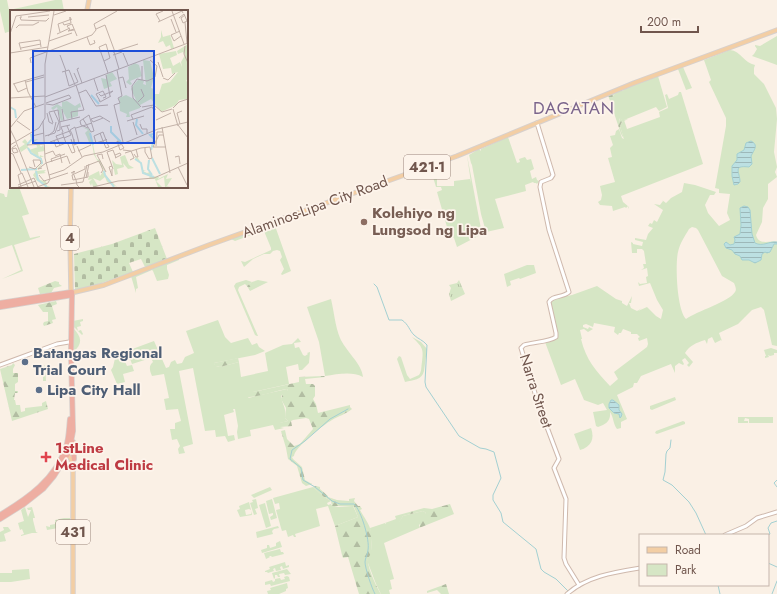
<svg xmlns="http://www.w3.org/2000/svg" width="777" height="594" viewBox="0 0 777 594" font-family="Jost,sans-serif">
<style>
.green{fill:#d6e6c5;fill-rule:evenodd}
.forest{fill:url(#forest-firs)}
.cemetery{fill:url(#cemetery-stones)}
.park{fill:url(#park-tufts)}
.water{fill:url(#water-rules);stroke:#a3d0d2}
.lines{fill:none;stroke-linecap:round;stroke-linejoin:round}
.stream{stroke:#a3d0d2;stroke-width:1}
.secondary-casing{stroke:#cfb9ad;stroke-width:5}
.primary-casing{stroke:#d7d0cd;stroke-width:5.5}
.highway-casing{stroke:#d7d0cd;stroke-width:6}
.secondary{stroke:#fff;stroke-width:3}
.primary{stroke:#f3cea4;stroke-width:3.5}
.highway{stroke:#eeaea2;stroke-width:4.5}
.education-dot{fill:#8d6e63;stroke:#fdf4eb;stroke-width:1.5}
.service-dot{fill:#5c6f8a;stroke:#fdf4eb;stroke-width:1.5}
.health-dot{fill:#e0444e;stroke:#fdf4eb;stroke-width:1.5}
.labels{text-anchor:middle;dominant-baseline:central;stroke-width:3.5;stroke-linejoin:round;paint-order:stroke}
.shield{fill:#fdf4eb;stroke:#9a857c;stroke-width:1}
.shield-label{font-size:14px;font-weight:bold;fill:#70564d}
.street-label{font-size:15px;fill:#70564d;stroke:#fdf4eb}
.education-label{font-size:15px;font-weight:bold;fill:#785e54;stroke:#fdf4eb;text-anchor:start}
.service-label{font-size:15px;font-weight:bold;fill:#4e5e75;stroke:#fdf4eb;text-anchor:start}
.health-label{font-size:15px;font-weight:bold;fill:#be3a42;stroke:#fdf4eb;text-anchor:start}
.quarter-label{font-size:17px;letter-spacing:1px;fill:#7b658c;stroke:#fdf4eb}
.inset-river{fill:none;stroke:#bce0e2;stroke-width:2}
.inset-road{fill:none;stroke:#c3b2a8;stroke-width:1}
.view{fill:#1d4ed8;fill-opacity:0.15;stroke:#1d4ed8;stroke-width:2}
.inset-edge{fill:none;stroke:#70564d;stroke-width:2}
</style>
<defs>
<pattern id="forest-firs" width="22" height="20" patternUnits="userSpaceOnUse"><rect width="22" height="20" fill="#d6e6c5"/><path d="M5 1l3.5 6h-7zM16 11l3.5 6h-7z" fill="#b2bda2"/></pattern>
<pattern id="cemetery-stones" width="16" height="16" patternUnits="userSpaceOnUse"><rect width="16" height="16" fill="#d6e6c5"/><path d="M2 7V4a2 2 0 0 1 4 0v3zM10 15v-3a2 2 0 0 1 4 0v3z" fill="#b2bda2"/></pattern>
<pattern id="park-tufts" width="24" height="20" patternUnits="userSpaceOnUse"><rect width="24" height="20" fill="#d6e6c5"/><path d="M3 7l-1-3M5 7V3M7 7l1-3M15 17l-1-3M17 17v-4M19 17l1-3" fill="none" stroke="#b2bda2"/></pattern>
<pattern id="water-rules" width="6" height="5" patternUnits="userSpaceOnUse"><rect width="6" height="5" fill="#bce0e2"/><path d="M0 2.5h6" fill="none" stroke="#9db8b9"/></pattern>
</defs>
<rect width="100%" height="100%" fill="#faf0e5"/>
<g class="green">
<polygon points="0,0 7,0 9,10 55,0 62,0 64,11 11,11 11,31 5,33 0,11"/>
<polygon points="777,36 777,65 752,56 754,54 757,49 755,46 755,45 760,46"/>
<path d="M 730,50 C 741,51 744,63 755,65 L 754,68 L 754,74 L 764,84 L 776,108 L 777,119 L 774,152 L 777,167 L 775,172 L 777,177 L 768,184 L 768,199 L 763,208 L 762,222 L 756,235 C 759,246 769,240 777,242 L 777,346 L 772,345 L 764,310 L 761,307 L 752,310 L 738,324 L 719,333 L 722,341 L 721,340 L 715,343 L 712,337 L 708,339 L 707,344 L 705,340 C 696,343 690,345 685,353 L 693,362 L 689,367 L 687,365 L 689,363 L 685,358 L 682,360 L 684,364 L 683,365 L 679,363 L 675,366 L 675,373 L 671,364 L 641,376 L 637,383 L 634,383 L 633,387 L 617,395 L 627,419 L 621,422 L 621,428 L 617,429 C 613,424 614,418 610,412 C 611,421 606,424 598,427 L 596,426 L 593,412 L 607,410 L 603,403 L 598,405 L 584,400 L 575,379 L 561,385 L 545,342 L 558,337 L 550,302 L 553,299 L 572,295 L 597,286 L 616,299 L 622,301 L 622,303 L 627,306 L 632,296 L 631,303 L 629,303 L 631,308 L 637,311 L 642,308 L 638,311 L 647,307 L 656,316 L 661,319 L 663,310 L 657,300 L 650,283 L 639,286 L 638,282 L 640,284 L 647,283 L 646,277 L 648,276 L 647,268 L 641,270 L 644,268 L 643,264 L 646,264 L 644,251 L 642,249 L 637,249 L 637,253 L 632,253 L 631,242 L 633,243 L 633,244 L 642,246 L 643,242 L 635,240 L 635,238 L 646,240 L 648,234 L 653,228 L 648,226 L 650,223 L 652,224 L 654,220 L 657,222 L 663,210 L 654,204 L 660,205 L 663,201 L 662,200 L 666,203 L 671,198 L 682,192 L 684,183 L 695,185 L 716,192 L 714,195 L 710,195 L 705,205 L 708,213 L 719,226 L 730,220 L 727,213 L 730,194 L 719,193 L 719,189 L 715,188 L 726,126 L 726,118 L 709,82 L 711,80 L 704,60 ZM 692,227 L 696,228 L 698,230 L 722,276 L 734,283 C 735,286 737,289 735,292 C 729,302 697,311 686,319 C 677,310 675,265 678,252 C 680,243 685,236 689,229 ZM 594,323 L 615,327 L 614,332 L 618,335 L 619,333 L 621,333 L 623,329 L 631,332 L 631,334 L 637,334 L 640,337 L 638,338 L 639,341 L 647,338 L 648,344 L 647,347 L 614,372 L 618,379 L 610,386 C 596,371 586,360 581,339 L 582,339 L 580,330 L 584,329 L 588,332 L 593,329 L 589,327 L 588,329 L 583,327 L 583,325 L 586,324 L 593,327 Z"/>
<polygon points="683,67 692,88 686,90 678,69"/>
<path d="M 658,76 L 667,107 L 659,111 L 656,107 L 624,120 L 627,129 L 660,117 L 659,112 L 668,108 L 665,95 L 667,94 L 669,99 L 678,95 L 679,92 L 681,92 L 703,164 L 621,196 L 623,202 L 629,207 L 629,209 L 628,206 L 626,208 L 625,207 L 613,211 L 612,206 L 600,205 L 598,202 L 601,200 L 602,195 L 600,186 L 615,182 L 608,158 L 612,157 L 610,148 L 613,145 L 610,136 L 615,135 L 616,131 L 619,129 L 622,138 L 624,139 L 620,126 L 623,121 L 619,118 L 620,122 L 618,121 C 616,115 609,102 613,96 C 615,92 621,91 624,90 L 625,88 Z"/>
<polygon points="508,137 517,163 520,162 519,159 525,157 527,160 531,159 534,169 530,171 532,179 536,177 537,180 539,181 537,184 536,183 534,183 533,182 525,185 526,191 495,199 504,228 486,232 481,214 472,165 471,163 469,155 479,149 481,151 481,149"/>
<polygon points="467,155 482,234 457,247 454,238 449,234 437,192 442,190 441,187 436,187 433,177 434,175 437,176 437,186 454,186 454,181 470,179 471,183"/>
<polygon points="17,187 19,187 29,214 22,216 30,238 40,236 40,237 14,245 23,271 2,279 21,270 12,245 0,249 0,193 4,194 5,197 7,197 8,190"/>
<polygon points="274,223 291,271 282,275 281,274 284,269 280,260 282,257 280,251 277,250 273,251 270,254 264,254 253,259 244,267 241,261 245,262 271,250 271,248 264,231 262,231 235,241 231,239"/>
<polygon points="179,258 179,260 167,265 167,269 169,275 168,279 157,281 153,271 152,270 136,277 138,288 136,289 136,293 131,276"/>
<polygon points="527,265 534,265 536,273 520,279 519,278 510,281 511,285 507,287 504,274"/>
<polygon points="246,280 252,282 247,286 245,284 239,287 238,290 258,336 257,336 255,335 234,286 236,283"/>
<path d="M 331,299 C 334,311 335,326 340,338 C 345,350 362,364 363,377 C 352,371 338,374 325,376 L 319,342 L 307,307 Z"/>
<polygon points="83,319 83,321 80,322 81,326 77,327 78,331 81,330 83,334 82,335 74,327 73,321"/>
<path d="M 218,320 L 225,337 L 231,343 L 248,338 L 252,345 L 257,343 L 259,347 L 265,351 L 255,355 L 214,363 L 216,368 L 216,366 L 220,367 L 239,362 L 241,377 L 268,371 L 265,353 L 283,345 L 292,344 L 298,338 L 301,342 L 294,343 L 295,348 L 299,347 L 303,355 L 305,356 L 308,354 L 307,353 L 310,352 L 309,363 L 302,370 L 299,370 L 298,364 L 286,367 L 289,384 L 253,392 L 248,398 L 287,389 L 288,390 L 281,396 C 282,404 287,409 285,418 L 288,421 L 280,423 L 280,427 L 284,428 L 275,430 L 273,425 L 250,430 L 251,436 L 238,439 L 237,432 L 238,426 L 235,409 L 233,409 L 234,412 L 224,415 L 228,436 L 234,435 L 235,440 L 228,442 L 225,436 L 216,437 L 215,430 L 205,431 L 193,368 L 179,371 L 193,444 L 183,447 L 185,453 L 179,454 L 178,449 L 180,446 L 177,439 L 172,440 L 170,429 L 175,429 L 175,423 L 181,421 L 178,409 L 166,410 L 164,399 L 169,398 L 164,374 L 152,376 C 150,371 148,366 153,362 L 151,358 L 132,364 L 127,351 L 154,341 L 166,368 L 169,367 L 171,362 L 175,360 L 177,364 L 182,363 L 185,357 L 194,353 L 186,331 Z"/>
<path d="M 73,328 C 82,337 83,344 73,352 Z"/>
<path d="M 412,337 L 421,342 L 427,349 L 424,371 C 422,380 413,380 405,382 L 397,359 L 399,356 L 401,357 L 407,375 L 410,379 L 419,375 C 422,371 421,367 422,362 C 424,348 422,347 412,337 Z"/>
<polygon points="771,348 777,350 777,353 774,353 774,355 770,356 768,355 769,357 765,358 765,356 766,356 764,350 760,351"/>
<polygon points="121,353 127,366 132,365 134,371 123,374 125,382 117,384 111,370 113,367 116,354"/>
<polygon points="45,365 46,381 43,381 43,372 34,372 34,370 41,369"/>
<polygon points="675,397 676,400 652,410 650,409 650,406"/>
<polygon points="738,417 773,417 773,423 749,423 749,419 745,418 744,421 748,421 748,423 738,423"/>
<polygon points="683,421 685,422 685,424 657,434 655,433 656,431"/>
<path d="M 591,428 C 595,439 591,447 580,450 L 574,434 Z"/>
<polygon points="270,487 272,490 254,498 251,495"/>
<polygon points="313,487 324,497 331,501 327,503 328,505 331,504 331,505 338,507 353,506 358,517 335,526 328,506 316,509 320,526 295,534 296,537 294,537 293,535 288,537 286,530 282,531 281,528 276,510 280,509 279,503 275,504 273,498"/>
<polygon points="256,499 258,508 255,509 257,514 254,515 250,503 253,502 252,500"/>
<polygon points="272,499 277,518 271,520 270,517 273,515 273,513 269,514 266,501"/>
<polygon points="249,502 251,510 249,509 245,510 246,515 251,514 251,511 252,515 240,517 237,510 240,509 239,506"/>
<polygon points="265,503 271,526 266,528 259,505"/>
<polygon points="25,507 28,517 31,510 28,510 27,508 32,507 35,518 33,518 33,520 36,532 38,533 32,533 21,536 21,535 24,534 22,529 20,530 18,523 24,521 21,510"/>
<polygon points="423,511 426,513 419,524 419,528 384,543 394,579 390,580 392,589 389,590 390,594 381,594 376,584 368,563 368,558 372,549 370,528 385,523 385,524 399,522 403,516"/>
<polygon points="64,518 70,518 70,521 66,524 68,526 64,527 64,530 70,530 64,531 64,527 47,530 46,526 50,527 50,525 55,524 55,520"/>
<polygon points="278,526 279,528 274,529 272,531 273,534 257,538 256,532"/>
<polygon points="280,541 282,547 262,553 261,550 267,548 267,545 269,545 270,548 276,546 276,543"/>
<polygon points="280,549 281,552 283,552 284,554 272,557 271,556 269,556 270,557 266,559 264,553"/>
<polygon points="285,562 286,566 289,565 289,567 283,569 282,566 280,567 281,570 276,571 275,568 273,569 274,571 268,573 267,572 265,572 265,571 270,569 269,567"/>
<polygon points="29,569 30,579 11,582 0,582 0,573 12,573 12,570"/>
<polygon points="287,569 291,574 285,575 284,573 279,574 280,577 278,577 277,575 275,575 275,578 274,579 272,573"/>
<polygon points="287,576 289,577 290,581 271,586 270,584 265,585 265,582 272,580 273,582 275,581 275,579 280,578 281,580 285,579 284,577"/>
<polygon points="287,583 288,588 286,589 286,591 279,594 268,594 267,591 271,590 270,588"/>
</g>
<g class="forest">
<polygon points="626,88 613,95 612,101 619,121 620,122 619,117 622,120 628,119 622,122 620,126 624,139 621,134 608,95"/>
<polygon points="258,280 268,282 250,291 247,286 252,282"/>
<polygon points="55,281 59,282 59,284 62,286 54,288 51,293 40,294 38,288"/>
<polygon points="56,301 57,304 52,306 56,319 52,320 53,323 44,326 43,324 44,322 48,321 48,312 43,312 38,305"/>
<polygon points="238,358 239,362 220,367 216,366 217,369 215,370 214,363"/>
<polygon points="13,363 15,365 13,369 13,373 18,373 18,382 15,384 15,391 18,391 18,393 15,393 14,400 15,400 16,405 20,405 21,412 25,411 25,408 42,406 42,403 46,401 48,409 12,421 0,369 12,365"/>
<path d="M 324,376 L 325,377 L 305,379 L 306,384 L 313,384 L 315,386 L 315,396 L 313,399 L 316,404 L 318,413 L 350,405 L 350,407 L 352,409 C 346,414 339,416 332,420 C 323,425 295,447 294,456 L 292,457 L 293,459 L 302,467 L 305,480 L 312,484 L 306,486 L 302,483 L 297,466 L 288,459 L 286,448 L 281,431 L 285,430 L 287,439 L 294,446 L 300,444 L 313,429 L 309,419 L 306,418 L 293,420 L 291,421 L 292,426 L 280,427 L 279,423 L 288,421 L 285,418 L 286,408 L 281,399 L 283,393 L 288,390 L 287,389 C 277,390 252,400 244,396 L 250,392 L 258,391 L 299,382 L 299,377 Z"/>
<path d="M 316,486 L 320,487 L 320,489 L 328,496 L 328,497 L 337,500 L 349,501 L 349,499 L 355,498 L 354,501 L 358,506 L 360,506 L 362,509 L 360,510 C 364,517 370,525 371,532 C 371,535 372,549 372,551 C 371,554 369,556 368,559 C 367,567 377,588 381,594 L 359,594 L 348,557 L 343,558 L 342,555 L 335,526 L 358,517 L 354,507 L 353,506 L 332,506 L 331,501 L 324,497 L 313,487 Z"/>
<polygon points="450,504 454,514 419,528 420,525 417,522 417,520 426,513 423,511 403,516 396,528 393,529 385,523 396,519 395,516 424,508 432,509"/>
<polygon points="3,527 8,527 11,531 4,534 6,541 0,542 0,532 4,530"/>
<polygon points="446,584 449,594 441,594 437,590 427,593 427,591"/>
</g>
<polygon class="cemetery" points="155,228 167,259 145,267 141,259 129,263 133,272 93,286 77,290 75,289 74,254 112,244"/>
<polygon class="park" points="459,280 465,294 451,301 449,294 451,288 449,285 457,283"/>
<g class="water">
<path d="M 751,141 C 759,145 754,150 751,156 L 752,164 L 749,167 C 732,165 740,172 740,182 L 738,184 L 734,185 L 732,176 L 732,166 L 737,160 L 737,154 L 744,150 L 746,143 Z"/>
<path d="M 744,206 L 748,207 L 750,210 L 752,234 L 755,243 C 763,247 769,241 777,242 L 777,244 L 774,244 L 770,252 L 767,253 L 765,252 L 762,254 L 761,260 L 755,263 L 749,260 L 742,260 L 740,256 L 735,254 L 732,250 L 726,248 L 724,244 L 726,242 L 730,245 L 734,244 L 735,240 L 734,237 L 740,234 L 741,225 L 740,208 Z"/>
<polygon points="611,400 613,400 619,405 619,410 622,414 621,417 620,418 619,414 614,413 609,408 609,404"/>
</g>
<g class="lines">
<g class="stream">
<path d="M 374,284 L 377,287 L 389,320 L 402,320 C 409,325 409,330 414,335 C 418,339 423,340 427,345 L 425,382 L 426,387 L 459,436 L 480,448 L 486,449 L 494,452 L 501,478 L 493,495 L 493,500 L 501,513 L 503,522 L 536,549 L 541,569 L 544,572 L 556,579 L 568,591"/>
<path d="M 348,409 L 330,419 L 305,441 L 292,450 L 290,459 L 301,468 L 303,480 L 315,487 L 332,501 L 340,504 L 354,504 C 361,510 370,540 368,550 C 368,554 365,558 365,562 C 365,568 372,589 375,594"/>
<polyline points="671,440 670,448 667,451 666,454 665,472 663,480 672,485 689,502 696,513 706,535"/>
<polyline points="777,480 774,483 777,487"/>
<polyline points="768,535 770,534 768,528 771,523 777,521"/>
<polyline points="768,563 777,567"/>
<polyline points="718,585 720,594"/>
<polyline points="772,594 777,581"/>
</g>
<g class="secondary-casing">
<g id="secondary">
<path d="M 537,123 L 553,175 L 551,178 L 541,182 L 540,187 L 549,230 L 569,292 C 563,298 552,295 549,302 L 556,333 L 556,337 C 549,342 533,342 524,345 L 521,348 L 539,406 L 559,459 L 554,468 L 566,499 L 564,558 L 566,564 L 579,585"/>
<polyline points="0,365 57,344 69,342"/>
<polyline points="725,535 746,526 757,518 777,512"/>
<path d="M 567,594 C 587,576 615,572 640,568"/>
</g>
</g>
<g class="primary-casing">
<g id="primary">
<polyline points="87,11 89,0"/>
<polyline points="71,187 70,235 71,289 72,292 75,292 104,285 209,245 457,156 634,83 777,30"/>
<polyline points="66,453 71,459 73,469 73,594"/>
</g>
</g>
<g class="highway-casing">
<g id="highway">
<polyline points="0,303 72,292 71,353 73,431 69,452 54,476 43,489 24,504 0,519"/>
<polyline points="0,307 72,295"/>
<polyline points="73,442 74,459"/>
<path d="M 0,515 C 27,499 56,479 66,447 C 69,439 69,428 70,419"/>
</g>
</g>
<use href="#secondary" class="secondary"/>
<use href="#primary" class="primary"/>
<use href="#highway" class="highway"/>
</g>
<circle class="education-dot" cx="364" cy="222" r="4"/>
<g class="service-dot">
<circle cx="25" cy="362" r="4"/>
<circle cx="39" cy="390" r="4"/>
</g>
<path class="health-dot" d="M44 451h4v4h4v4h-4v4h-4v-4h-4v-4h4z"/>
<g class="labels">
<g class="shield">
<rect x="404" y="155" width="46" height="24" rx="3"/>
<rect x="61" y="226" width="18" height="24" rx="3"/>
<rect x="56" y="520" width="34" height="24" rx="3"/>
</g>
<g class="shield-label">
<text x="427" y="167">421-1</text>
<text x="70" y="238">4</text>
<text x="73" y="532">431</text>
</g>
<g class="street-label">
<text transform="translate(315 207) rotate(-20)">Alaminos-Lipa City Road</text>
<text transform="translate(536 391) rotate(72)">Narra Street</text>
</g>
<g class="education-label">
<text x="372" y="213">Kolehiyo ng<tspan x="372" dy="17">Lungsod ng Lipa</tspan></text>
</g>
<g class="service-label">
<text x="33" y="353">Batangas Regional<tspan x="33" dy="17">Trial Court</tspan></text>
<text x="47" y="390">Lipa City Hall</text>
</g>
<g class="health-label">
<text x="55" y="448">1stLine<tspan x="55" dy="17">Medical Clinic</tspan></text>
</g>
<g class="quarter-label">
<text x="574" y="108">DAGATAN</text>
</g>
</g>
<g transform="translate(10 10)">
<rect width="178" height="178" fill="#faf0e5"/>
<path d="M 151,20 L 153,27 L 160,25 L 164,38 L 161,39 L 160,35 L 156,37 L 153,31 L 148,33 L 151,27 ZM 178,34 L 178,68 L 176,71 L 178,72 L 178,89 L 169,90 L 166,95 L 151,102 L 141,89 L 130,95 L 130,98 L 119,102 L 120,107 L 116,107 L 117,104 L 110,101 L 109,88 L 116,85 L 126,90 L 121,79 L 125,73 L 129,69 L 134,71 L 133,74 L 136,75 L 133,50 L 140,51 L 144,67 L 141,78 L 144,79 L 145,84 L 149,84 L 152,74 L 160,72 L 168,62 L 162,64 L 161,58 L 153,59 L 149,44 L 166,41 L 167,45 L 160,48 L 163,56 L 170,52 L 172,57 L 171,52 L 175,45 L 173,42 L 168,44 L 167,41 ZM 125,53 L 129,55 L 132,66 L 120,71 L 122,74 L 120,75 L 116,72 L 119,69 L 118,57 ZM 102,62 L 107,69 L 100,72 L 102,76 L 94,79 L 91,68 L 96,69 L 96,65 ZM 57,91 L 65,96 L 70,93 L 71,97 L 68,98 L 68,106 L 57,109 L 51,98 L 53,110 L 51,111 L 47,97 L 43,100 L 41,98 L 47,94 L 52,97 L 52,92 ZM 28,129 L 23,133 L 28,132 L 27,134 L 29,134 L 31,137 L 33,135 L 35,141 L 28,142 L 29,148 L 19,140 L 31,136 L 27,137 L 26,133 L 19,133 L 23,133 L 22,130 ZM 115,145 L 119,155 L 124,158 L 118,159 L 113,153 L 114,157 L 107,159 L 108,164 L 105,165 L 102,150 L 106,154 L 112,155 L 110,147 Z" fill="#d6e6c5"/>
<path d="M 72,117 L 79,119 L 81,124 L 85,144 L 87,149 L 90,150 L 95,160 L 95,165 L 107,177 L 97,172 L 95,167 L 90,171 L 83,168 L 88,176 L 83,177 L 82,173 L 81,176 L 79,172 L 82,169 L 78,170 L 79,166 L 89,161 L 90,166 L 94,160 L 87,150 L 84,145 L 82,134 L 80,135 L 77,127 L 75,123 L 78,120 ZM 21,125 L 22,129 L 19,133 L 17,135 L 21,143 L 23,144 L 29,148 L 30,145 L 34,147 L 31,147 L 33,152 L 33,153 L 26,161 L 36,160 L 34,162 L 36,163 L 28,164 L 28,167 L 30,170 L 36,171 L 37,176 L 41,177 L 36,177 L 32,172 L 27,171 L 23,165 L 26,161 L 17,159 L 17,158 L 25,161 L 32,153 L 31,149 L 26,147 L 21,144 L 17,138 L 11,142 L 9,138 L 15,134 L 12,132 L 15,129 L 18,133 L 21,131 ZM 124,147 L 128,148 L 131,153 L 133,160 L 136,160 L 133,161 L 137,163 L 140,162 L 137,159 L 138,154 L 140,150 L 138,158 L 142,166 L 149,167 L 148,169 L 158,164 L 156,169 L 162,168 L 157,176 L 161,176 L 155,177 L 154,167 L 146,171 L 152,177 L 148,177 L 145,169 L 139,169 L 140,165 L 133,163 L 131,154 Z" fill="#d6e6c5"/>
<path class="inset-river" d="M 81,85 L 89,94M 0,97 L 5,100 L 6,108M 127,109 L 126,115 L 133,124M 101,116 L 101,122 L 111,132M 80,123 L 83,135M 17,135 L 22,129 L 21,124M 18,138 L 21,143 L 31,149 L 32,154M 141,140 L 144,129 L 140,125 L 143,124M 142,148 L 150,164M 125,149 L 131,153 L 133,163 L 144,167M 139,150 L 138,159 L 142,165M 11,160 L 27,159M 26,161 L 28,170 L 37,177M 94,161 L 95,165 L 104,177"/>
<path class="inset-road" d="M 162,1 L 174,34M 44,5 L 56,1M 12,7 L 10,7 L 11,10 L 36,11 L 39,8M 18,7 L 39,5M 169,8 L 174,4 L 177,11 L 173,13 L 171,8 L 175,5M 161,9 L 166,22M 150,11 L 146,4 L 153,1M 148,12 L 172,1 L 173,3M 175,12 L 177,33M 53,13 L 54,15 L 61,13 L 60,7 L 60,10M 6,18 L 9,15 L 23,15 L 29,12M 64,19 L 58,21 L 64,20M 86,19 L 95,15 L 105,42M 60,20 L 57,16 L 62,14 L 67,26M 170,21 L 161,25 L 164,31 L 171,26M 50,22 L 48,14 L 62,9M 0,24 L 6,6 L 40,1M 47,24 L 60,18M 77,27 L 80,35 L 85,33 L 84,30M 39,31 L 62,23M 175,36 L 174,44 L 178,53M 11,38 L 31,34M 11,40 L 9,33 L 30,30 L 31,37M 103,42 L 128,34M 104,42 L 109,59M 0,43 L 38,37M 113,43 L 118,55M 50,45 L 56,61M 103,45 L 112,42 L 112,39M 140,50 L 147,56 L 145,67M 94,51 L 100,48 L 96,34 L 89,37 L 95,54 L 98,63M 148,52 L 153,67M 21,53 L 20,48 L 82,25 L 86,20 L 84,14 L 107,1M 132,56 L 132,70M 69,58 L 67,59 L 72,73M 107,60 L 112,86 L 108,88 L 110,93 L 104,95 L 113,132M 55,61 L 59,76 L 68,72 L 64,63M 52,62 L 59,60 L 65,75M 96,65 L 100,86M 109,68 L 113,67 L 116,78M 153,68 L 158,70 L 165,63M 84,69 L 88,81M 15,70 L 18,82 L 26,97M 16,72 L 34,67M 3,74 L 34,65M 4,74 L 8,82 L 17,78M 69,83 L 76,80 L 86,96 L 98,95M 89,84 L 91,86 L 103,81 L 99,84M 35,86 L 35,54 L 44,1M 35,87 L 178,33M 0,88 L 35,86 L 35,108 L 29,118 L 0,135M 89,90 L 90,92 L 101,86M 90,91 L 86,84 L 93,81 L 96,87 L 93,88M 128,92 L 134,86 L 131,79M 36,93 L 59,85 L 61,88 L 43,95 L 36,94M 131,97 L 123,88 L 122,76 L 127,69 L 137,71 L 144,68M 132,97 L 144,95 L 152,102 L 162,99M 163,98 L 169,92 L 178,89M 52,99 L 54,111M 163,99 L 168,116M 44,101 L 49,112M 37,103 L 39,112 L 43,114M 79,105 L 84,121 L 81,122 L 73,109 ZM 93,108 L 83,112 L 81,109 L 90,106 L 100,112M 62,109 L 61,102 L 74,100 L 66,75M 73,109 L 70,111 L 71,115 L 78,118M 123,109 L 121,105 L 142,97 L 144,100 L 146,99M 146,110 L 161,103M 7,111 L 20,120M 117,111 L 134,106M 123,112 L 127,125M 43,113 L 39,102 L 48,100 L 50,113 L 50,120 L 47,121M 130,114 L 132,119 L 137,119 L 137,123M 170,114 L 167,103 L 172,101M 168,115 L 178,128M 152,117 L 160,163M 0,118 L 14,101 L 34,94M 66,118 L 82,113M 0,119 L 6,131M 53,122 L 51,117 L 60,115M 90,123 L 93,131 L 96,138 L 99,137 L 98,135 L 96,130 L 93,122 L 84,126 L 86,133 L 89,132 L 93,131 L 95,130 L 96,130 L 97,129M 153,125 L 149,125 L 143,137 L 156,137M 22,126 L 34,123M 35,126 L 45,123 L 49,112 L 70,107M 38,126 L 44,121 L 46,112M 54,128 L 61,125 L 57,116M 64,129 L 64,135 L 69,133 L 65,117 L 60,120 L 62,124 L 65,135M 44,131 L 46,137 L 56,133 L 52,122M 6,132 L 24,177M 40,132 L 54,127M 57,132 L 62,143 L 65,142 L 61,129M 111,133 L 107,131 L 110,140 L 114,138 L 112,135M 17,135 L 34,134M 50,135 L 46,126 L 60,121M 67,136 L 72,147M 146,136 L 147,122 L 153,122M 2,139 L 6,138 L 8,142 L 4,143 L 3,142 L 2,139 L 2,138 L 6,135M 113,140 L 121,141 L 124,148 L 120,150M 68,141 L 81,135M 0,143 L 3,144 L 11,163M 115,143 L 131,138 L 140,137 L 142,148 L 139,149 L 135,142 L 135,138M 35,144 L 43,141 L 45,145M 124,144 L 126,147 L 128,147 L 126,139M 105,145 L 110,143 L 111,145 L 105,148M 45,146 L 50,144 L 52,153M 165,147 L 169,146 L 170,154M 93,149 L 92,144 L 87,145 L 96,162M 42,152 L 41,149 L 55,144M 36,153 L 57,146 L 60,154M 75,156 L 75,159 L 62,165 L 63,170 L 78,167 L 78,162M 76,156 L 89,151 L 93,160 L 91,163M 102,156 L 99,157 L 102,166 L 102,159M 19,157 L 25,159 L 31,153 L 30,150 L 23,150 L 25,157M 168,157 L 177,175M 32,158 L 28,159 L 36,153M 103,159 L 97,142 L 103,140 L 106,148M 61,163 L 63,162 L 65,162 L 64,161 L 63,162 L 63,164 L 64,165 L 65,168 L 66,170 L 67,175 L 69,177M 29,165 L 34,171 L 58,163M 39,165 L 54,160 L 74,146 L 93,142 L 148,119 L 178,112M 76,168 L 79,154M 8,175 L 24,168 L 28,177M 51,175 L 73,172 L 77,155M 8,177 L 26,171M 11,177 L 8,165 L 12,163 L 18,177M 27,177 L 38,173 L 40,169 L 35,148 L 33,111M 83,177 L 108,171 L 144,168 L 178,153"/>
<path class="view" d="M 23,41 L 144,41 L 144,133 L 23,133 Z"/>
<rect width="178" height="178" class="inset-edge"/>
</g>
<rect x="639" y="534" width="130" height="52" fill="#fdf4eb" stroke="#c5b5ac"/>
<rect x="647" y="547" width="20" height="6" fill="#f3cea4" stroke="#c5b5ac"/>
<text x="675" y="554" font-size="12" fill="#70564d">Road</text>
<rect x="647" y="564" width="20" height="12" fill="#d6e6c5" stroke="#c5b5ac"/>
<text x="675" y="574" font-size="12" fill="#70564d">Park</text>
<path d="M641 26v6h57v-6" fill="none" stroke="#70564d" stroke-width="2"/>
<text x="647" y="26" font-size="12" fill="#70564d" stroke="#fdf4eb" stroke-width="3" paint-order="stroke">200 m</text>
</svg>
